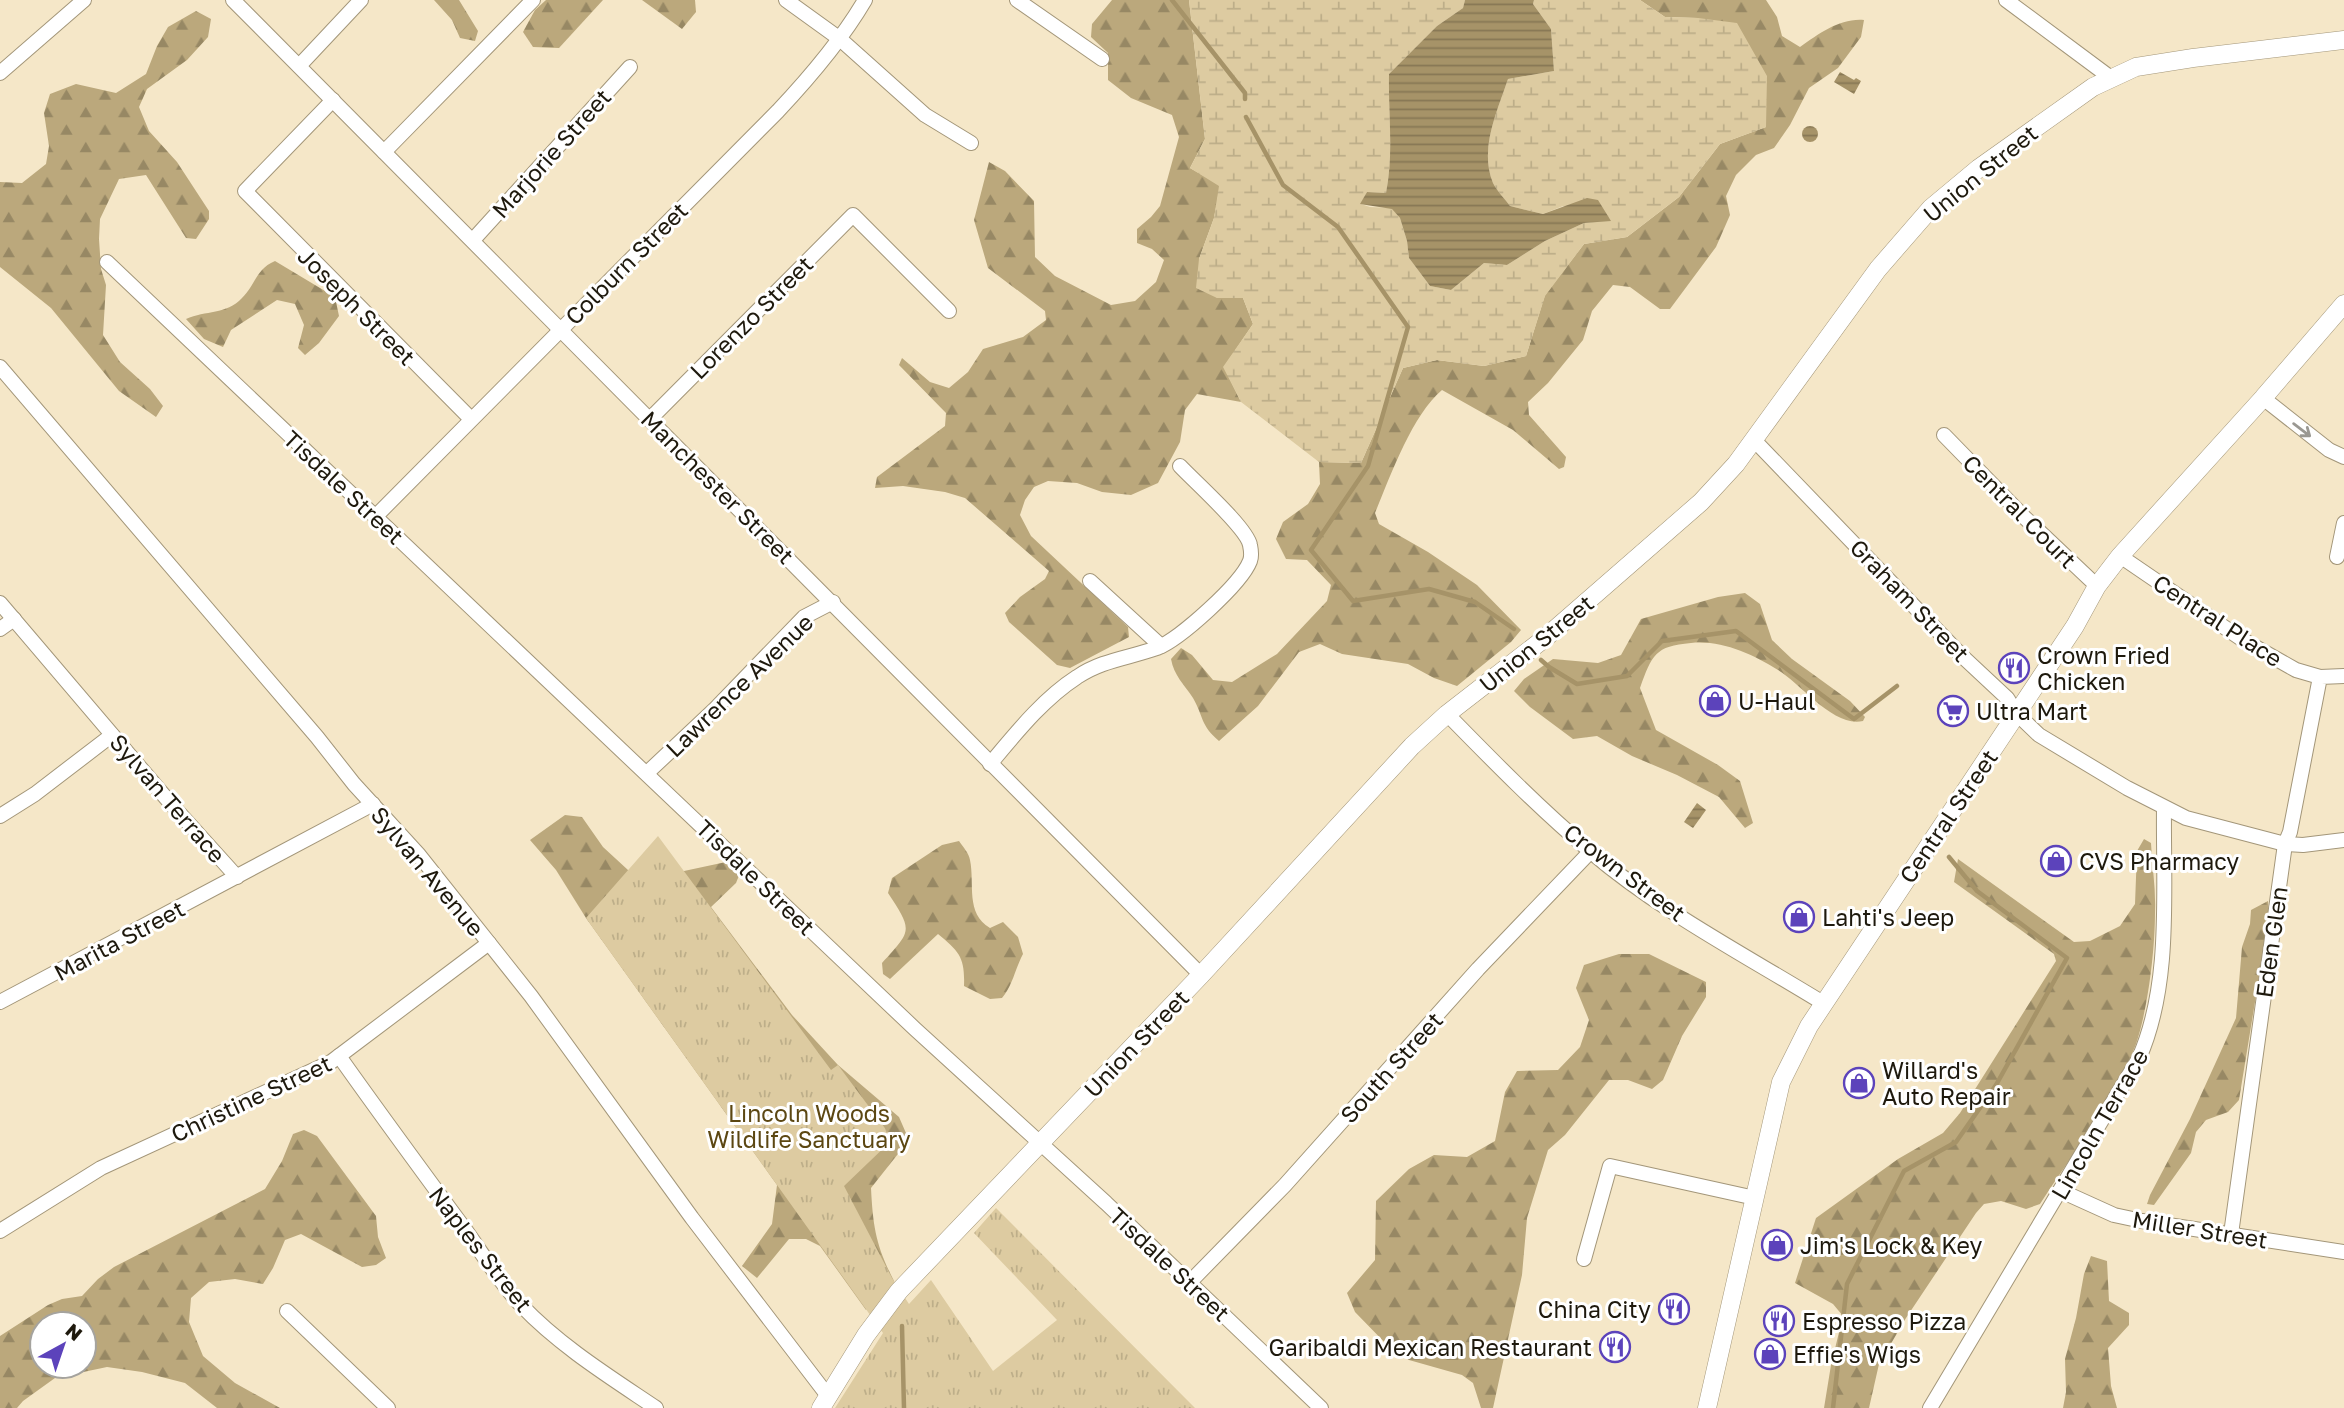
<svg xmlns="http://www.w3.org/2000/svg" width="2344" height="1408" viewBox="0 0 2344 1408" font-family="'Golos Text',sans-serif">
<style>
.forest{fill:url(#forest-firs);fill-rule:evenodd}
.wetland{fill:url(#wetland-marsh)}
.park{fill:url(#park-tufts)}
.water{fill:url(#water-rules)}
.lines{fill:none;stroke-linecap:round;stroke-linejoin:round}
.stream{stroke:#a69368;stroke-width:4.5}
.minor-casing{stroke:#a39679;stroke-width:16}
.major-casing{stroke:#a39679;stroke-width:19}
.minor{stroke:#fff;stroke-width:14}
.major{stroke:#fff;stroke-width:18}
.oneway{stroke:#9a9892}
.labels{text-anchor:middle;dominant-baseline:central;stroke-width:6;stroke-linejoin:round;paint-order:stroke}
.street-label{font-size:23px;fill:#1e190d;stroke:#fff}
.poi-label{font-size:23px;fill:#1e190d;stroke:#fff;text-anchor:start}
.park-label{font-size:23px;fill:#5c4712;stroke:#fff}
</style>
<defs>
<pattern id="forest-firs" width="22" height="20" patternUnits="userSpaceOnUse" patternTransform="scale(1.75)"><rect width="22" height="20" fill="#bba87c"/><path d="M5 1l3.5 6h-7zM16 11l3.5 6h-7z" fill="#978864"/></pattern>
<pattern id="wetland-marsh" width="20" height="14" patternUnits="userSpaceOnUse" patternTransform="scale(1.75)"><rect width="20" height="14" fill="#ddcba1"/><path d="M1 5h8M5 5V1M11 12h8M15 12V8" fill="none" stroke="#bdae89"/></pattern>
<pattern id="park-tufts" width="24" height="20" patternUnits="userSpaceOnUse" patternTransform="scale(1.75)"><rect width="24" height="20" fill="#ddcba1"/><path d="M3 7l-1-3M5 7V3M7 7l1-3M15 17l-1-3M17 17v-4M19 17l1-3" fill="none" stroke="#bdae89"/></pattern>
<pattern id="water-rules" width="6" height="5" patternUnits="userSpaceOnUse" patternTransform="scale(1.75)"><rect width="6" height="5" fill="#a69368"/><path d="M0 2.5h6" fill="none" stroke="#877754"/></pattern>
</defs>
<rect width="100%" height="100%" fill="#f5e7c8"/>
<g class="forest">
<polygon points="434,0 459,0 478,31 475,41 460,38 452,20"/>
<polygon points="546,0 603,0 559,48 533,47 523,32 535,10"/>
<polygon points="642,0 695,0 696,12 682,29"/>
<polygon points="1112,0 1189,0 1205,139 1190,168 1220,185 1214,218 1199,259 1217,298 1243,298 1253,324 1224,367 1241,402 1197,394 1185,410 1180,442 1158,483 1131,495 1102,492 1077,483 1048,481 1034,487 1025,500 1020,515 1031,536 1128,627 1129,637 1070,668 1057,665 1009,622 1005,613 1020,597 1045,579 1049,571 965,498 945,492 903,486 875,488 877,477 945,426 946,413 899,365 902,358 930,382 949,388 968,372 983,349 1023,337 1046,320 1045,311 988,268 974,220 989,162 1005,171 1034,201 1035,257 1055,276 1111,305 1135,301 1156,282 1164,260 1152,249 1137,243 1137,229 1151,217 1160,206 1179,137 1172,115 1131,98 1108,80 1108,53 1091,37 1092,24"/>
<path d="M 1640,0 L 1766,0 L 1777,17 L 1782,36 L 1800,47 C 1820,33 1840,18 1864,20 L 1861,37 L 1838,68 L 1809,88 L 1790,125 L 1774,148 L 1756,155 L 1736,175 L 1726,196 L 1730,215 L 1716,247 L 1670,309 L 1660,309 L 1630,287 L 1613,285 L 1592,311 L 1583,340 L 1548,383 L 1528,402 L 1529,415 L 1566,457 L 1564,467 L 1559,469 L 1513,430 L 1442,390 C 1412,415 1390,477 1375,513 L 1379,524 L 1428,552 L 1477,585 L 1521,630 L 1511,642 L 1457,686 L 1434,678 L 1408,664 L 1342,654 L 1320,644 L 1299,652 L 1258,706 L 1219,741 C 1200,725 1204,717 1193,698 C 1184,684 1174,676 1171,659 L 1181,648 L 1192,655 L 1213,680 L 1232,682 L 1277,654 L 1327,601 L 1331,585 L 1307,560 L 1286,559 L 1276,539 L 1283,522 L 1308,504 L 1320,484 L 1319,462 L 1361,463 L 1403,368 L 1437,360 L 1484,366 L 1526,356 L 1545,295 L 1584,244 L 1627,237 L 1679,197 L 1720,144 L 1766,127 L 1698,18 L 1665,17 Z"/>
<polygon points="196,11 211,19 208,37 187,60 147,89 139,107 149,131 177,162 209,211 209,219 196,239 186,238 146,175 119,179 100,219 99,239 101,269 106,285 103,335 120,362 150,389 163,406 156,417 119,391 51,308 0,267 0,182 22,183 46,164 49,146 44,113 50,94 76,84 116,93 146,74 157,46 168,27"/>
<path d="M 275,261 L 335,297 L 339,316 L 319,343 L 305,355 L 298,348 L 304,325 L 295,304 L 277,300 L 231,330 L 223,347 L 204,339 L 186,319 C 206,310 226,315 242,298 C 256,284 256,269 275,261 Z"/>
<path d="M 1745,593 L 1760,604 L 1772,640 L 1792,659 L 1850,701 L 1865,717 L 1863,721 C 1834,728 1801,684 1778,670 C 1752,654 1722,640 1691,643 C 1655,646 1652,655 1640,688 L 1656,730 L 1718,765 L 1740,781 L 1753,823 L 1745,828 L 1719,797 L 1677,775 L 1632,756 L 1597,736 L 1573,739 L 1530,707 L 1514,691 L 1524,679 L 1553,659 L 1598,663 L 1621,655 L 1641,619 L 1718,597 Z"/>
<path d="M 565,815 L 582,817 L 603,847 L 628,870 L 670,874 L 726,862 L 740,873 L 736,883 L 711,907 L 792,1015 L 838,1065 L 899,1117 L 909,1140 L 871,1188 C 873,1227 876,1246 894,1281 L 866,1310 L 820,1246 L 806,1239 L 789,1239 L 757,1278 L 742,1266 L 772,1224 L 777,1185 L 586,918 L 556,870 L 530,840 Z"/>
<path d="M 2144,839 L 2151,843 C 2152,866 2156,889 2155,912 C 2155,950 2148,1009 2136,1044 C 2116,1097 2071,1156 2040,1204 L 2026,1209 L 2001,1201 L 1984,1204 L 1976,1213 L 1906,1318 L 1879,1364 L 1869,1408 L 1824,1408 L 1831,1365 L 1843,1316 L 1833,1304 L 1795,1283 L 1816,1218 L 1898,1159 L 1943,1133 L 1960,1113 L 2056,961 L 2054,954 L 1954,882 L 1958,859 L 2074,942 L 2090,941 L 2120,926 L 2135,904 L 2137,851 Z"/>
<path d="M 959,841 C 963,847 969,853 970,860 C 975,884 965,913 990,928 L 1003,922 L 1018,937 L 1023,954 C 1015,969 1013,985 1002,998 L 990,999 L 964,986 C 965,958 960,952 938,934 L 890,979 L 883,974 L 882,963 C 912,930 913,931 888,893 L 892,878 L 942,845 Z"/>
<polygon points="2268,901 2269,916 2239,1100 2228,1112 2206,1120 2196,1132 2191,1153 2154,1205 2147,1204 2150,1195 2190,1119 2236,1018 2242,947 2250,924 2251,910"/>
<polygon points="1619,954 1649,954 1706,982 1706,997 1682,1036 1663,1080 1652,1089 1628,1080 1609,1080 1565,1135 1548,1150 1527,1218 1522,1275 1493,1408 1481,1408 1473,1383 1462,1375 1409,1360 1390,1348 1355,1312 1347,1293 1375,1260 1376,1201 1409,1169 1434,1155 1467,1157 1495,1141 1505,1092 1517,1071 1558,1070 1580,1047 1589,1020 1576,988 1584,965"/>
<path d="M 304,1130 L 317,1136 L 376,1216 L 378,1237 L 386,1258 L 376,1265 L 362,1267 L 301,1234 L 285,1240 L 273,1268 L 263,1284 L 235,1279 L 209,1282 L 191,1298 L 189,1322 L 203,1356 L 235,1383 L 280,1408 L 217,1408 L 185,1383 L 142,1372 L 107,1367 L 55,1378 L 23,1401 L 17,1408 L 0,1408 L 0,1336 L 48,1305 L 62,1299 L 82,1296 L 98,1279 L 114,1267 L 265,1189 L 282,1161 L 293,1134 ZM 84,1324 L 84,1366 L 42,1366 L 42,1324 Z"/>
<polygon points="2091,1256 2107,1261 2109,1301 2129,1313 2129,1325 2108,1348 2111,1386 2117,1408 2063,1408 2066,1392 2065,1359 2076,1318 2084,1274"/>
</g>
<path class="wetland" d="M 1189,0 L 1465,0 L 1463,8 L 1437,26 L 1389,74 C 1388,114 1394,153 1386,193 L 1367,192 L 1361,204 L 1370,207 L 1392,208 L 1400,218 L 1407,241 L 1409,258 L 1430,286 L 1451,290 L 1484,263 L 1507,265 L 1545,241 L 1584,223 L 1610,220 L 1563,206 L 1543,214 L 1510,206 C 1505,199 1497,191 1493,183 C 1479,149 1497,112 1508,79 L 1554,71 L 1551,29 L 1533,4 L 1534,0 L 1640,0 L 1665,17 L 1698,18 L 1737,23 L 1767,76 L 1766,127 L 1720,144 L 1679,197 L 1627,237 L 1584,244 L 1545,296 L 1526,356 L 1484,366 L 1437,360 L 1403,368 L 1361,463 L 1319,462 L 1241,402 L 1223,367 L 1253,324 L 1243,298 L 1217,298 L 1196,288 L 1199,259 L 1214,218 L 1219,186 L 1190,168 L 1205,139 Z"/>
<polygon class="park" points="658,836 831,1070 838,1065 893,1139 844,1186 892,1278 909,1304 931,1280 993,1371 1057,1320 974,1233 996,1208 1195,1408 835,1408 883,1333 586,918"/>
<g class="water">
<path d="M 1465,0 L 1534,0 L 1533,4 L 1551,29 L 1554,71 L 1508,79 C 1497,112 1479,149 1493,183 C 1497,191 1505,199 1510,206 L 1543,214 L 1587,198 L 1598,200 L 1611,221 L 1584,223 L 1545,241 L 1507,265 L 1484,263 L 1451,290 L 1430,286 L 1409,258 L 1407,241 L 1400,218 L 1392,209 L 1360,204 L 1367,192 L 1386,193 C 1394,153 1388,114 1389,74 L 1437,26 L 1463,8 Z"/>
<polygon points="1840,72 1854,80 1856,78 1861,81 1854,94 1834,82"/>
<circle cx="1810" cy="134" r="8"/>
<polygon points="1697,803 1706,810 1693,828 1684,822"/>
</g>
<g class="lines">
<g class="stream">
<polyline points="1172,0 1245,93 1245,99"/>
<polyline points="1246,117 1283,185 1338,227 1408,327 1368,466 1311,550 1353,601 1429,589 1475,602 1514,629"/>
<polyline points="1541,660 1549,667 1577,684 1627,676 1662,641 1736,631 1854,719 1897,686"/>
<polyline points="902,1326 904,1408"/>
<polyline points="1833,1408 1847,1284 1904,1171 1956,1142 1996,1085 2067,958 1977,891 1949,857"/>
</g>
<g class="minor-casing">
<g id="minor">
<polyline points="233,0 1201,975"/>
<polyline points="786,0 840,39 925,115 971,143"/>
<polyline points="1017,0 1102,59"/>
<polyline points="2006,0 2111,78"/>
<polyline points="299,66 361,0"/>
<polyline points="0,73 84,0"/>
<polyline points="333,100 245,191 471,419"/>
<polyline points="384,152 533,0"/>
<polyline points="473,240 630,67"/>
<polyline points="107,262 915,1029 1106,1203 1321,1408"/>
<polyline points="0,367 317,737 354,784 419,855 531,996 692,1218 828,1396"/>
<polyline points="2263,398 2329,450 2344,457"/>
<polyline points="650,419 853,215 949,311"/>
<polyline points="1944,435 2023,516 2097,586"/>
<polyline points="1754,440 1962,656 2007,698 2017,714 2039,735 2127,788 2186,818 2285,844 2303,845 2344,840"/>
<path d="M 376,516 L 778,111 C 810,77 841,41 865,0"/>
<polyline points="2120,556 2243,640 2296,670 2320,677"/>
<polyline points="2337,557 2344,523"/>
<polyline points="1090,581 1161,646"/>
<polyline points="0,603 172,805 237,877"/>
<polyline points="0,629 14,619"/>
<path d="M 1447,714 C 1493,761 1540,809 1590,851 C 1660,911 1745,955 1823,1003"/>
<path d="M 990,764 C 1016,733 1043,699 1077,677 C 1102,660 1129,658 1157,648 C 1180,639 1241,584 1250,561 C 1252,556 1251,550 1250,545 C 1247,528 1194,481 1180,466"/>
<polyline points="647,773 715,709 804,617 833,602"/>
<polyline points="0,816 35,794 112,735"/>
<polyline points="0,1002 373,804"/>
<path d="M 339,1056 C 380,1114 422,1171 464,1228 C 483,1254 499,1282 521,1305 C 560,1346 610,1377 656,1408"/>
<polyline points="2061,1191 2114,1215 2142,1221 2344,1252"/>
<polyline points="0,1231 101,1168 331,1062 489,943"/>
<polyline points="2231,1234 2285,844 2290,832 2320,677 2344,676"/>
<polyline points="1584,1259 1610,1166 1755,1198"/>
<polyline points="1190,1282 1285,1185 1478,969 1590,852"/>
<polyline points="287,1311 388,1408"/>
<path d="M 1930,1408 L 2139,1058 C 2172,984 2163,888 2164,808"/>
</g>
</g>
<g class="major-casing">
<g id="major">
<polyline points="821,1408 866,1335 899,1291 1201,975 1412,746 1447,714 1545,638 1701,502 1736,464 1878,269 1931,208 1979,168 2093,87 2136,67 2193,58 2344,40"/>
<polyline points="1707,1408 1781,1082 1809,1026 2075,626 2097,586 2120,556 2263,398 2344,304"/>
</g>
</g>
<use href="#minor" class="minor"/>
<use href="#major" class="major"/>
</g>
<defs><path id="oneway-shaft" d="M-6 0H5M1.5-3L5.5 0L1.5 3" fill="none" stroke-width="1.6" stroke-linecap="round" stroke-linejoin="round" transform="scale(1.75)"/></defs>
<use class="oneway" href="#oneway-shaft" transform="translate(2302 430) rotate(37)"/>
<defs>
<g id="restaurant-ring" transform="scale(1.575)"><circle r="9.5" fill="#fff" stroke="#5c43bb" stroke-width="1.5"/><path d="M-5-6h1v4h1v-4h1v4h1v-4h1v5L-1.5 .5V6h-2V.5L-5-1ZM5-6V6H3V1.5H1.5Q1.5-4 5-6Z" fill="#5c43bb"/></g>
<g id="shop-ring" transform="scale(1.575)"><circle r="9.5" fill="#fff" stroke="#5c43bb" stroke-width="1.5"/><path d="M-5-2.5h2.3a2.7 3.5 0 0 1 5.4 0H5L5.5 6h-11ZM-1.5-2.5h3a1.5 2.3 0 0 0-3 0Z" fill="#5c43bb"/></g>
<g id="supermarket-ring" transform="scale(1.575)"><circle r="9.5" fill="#fff" stroke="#5c43bb" stroke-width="1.5"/><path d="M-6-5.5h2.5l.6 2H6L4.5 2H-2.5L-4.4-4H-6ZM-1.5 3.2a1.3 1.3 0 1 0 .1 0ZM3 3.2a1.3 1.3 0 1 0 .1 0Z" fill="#5c43bb"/></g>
</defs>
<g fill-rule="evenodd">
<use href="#restaurant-ring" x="2014" y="668"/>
<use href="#shop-ring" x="1715" y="701"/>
<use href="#supermarket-ring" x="1953" y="711"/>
<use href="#shop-ring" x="2056" y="861"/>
<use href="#shop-ring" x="1799" y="917"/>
<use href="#shop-ring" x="1859" y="1083"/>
<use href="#shop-ring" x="1777" y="1245"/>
<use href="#restaurant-ring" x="1674" y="1309"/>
<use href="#restaurant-ring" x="1779" y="1321"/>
<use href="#restaurant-ring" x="1615" y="1347"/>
<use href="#shop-ring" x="1770" y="1354"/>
</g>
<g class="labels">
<g class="street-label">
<text transform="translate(551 153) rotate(-48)">Marjorie Street</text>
<text transform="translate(1980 173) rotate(-39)">Union Street</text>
<text transform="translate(626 263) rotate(-45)">Colburn Street</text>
<text transform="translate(357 306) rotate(45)">Joseph Street</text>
<text transform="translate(751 317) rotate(-45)">Lorenzo Street</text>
<text transform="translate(344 487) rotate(43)">Tisdale Street</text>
<text transform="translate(718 487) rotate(45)">Manchester Street</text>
<text transform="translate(2020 511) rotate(45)">Central Court</text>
<text transform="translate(1910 600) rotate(46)">Graham Street</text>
<text transform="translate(2218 620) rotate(33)">Central Place</text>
<text transform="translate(1536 643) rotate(-39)">Union Street</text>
<text transform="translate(739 685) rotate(-44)">Lawrence Avenue</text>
<text transform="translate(168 798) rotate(49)">Sylvan Terrace</text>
<text transform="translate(1948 816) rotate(-56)">Central Street</text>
<text transform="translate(428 871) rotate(50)">Sylvan Avenue</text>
<text transform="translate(1625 872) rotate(37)">Crown Street</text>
<text transform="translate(756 877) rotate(44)">Tisdale Street</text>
<text transform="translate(119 940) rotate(-28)">Marita Street</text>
<text transform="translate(2271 942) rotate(-82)">Eden Glen</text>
<text transform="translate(1136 1043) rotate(-46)">Union Street</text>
<text transform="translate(1391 1067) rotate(-48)">South Street</text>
<text transform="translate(251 1098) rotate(-25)">Christine Street</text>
<text transform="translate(2099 1124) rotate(-60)">Lincoln Terrace</text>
<text transform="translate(2200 1229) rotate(9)">Miller Street</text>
<text transform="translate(481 1249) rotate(52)">Naples Street</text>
<text transform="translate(1170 1264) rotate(43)">Tisdale Street</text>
</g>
<g class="poi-label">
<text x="2037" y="655">Crown Fried<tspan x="2037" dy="26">Chicken</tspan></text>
<text x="1738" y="701">U-Haul</text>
<text x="1976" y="711">Ultra Mart</text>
<text x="2079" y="861">CVS Pharmacy</text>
<text x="1822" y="917">Lahti's Jeep</text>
<text x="1882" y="1070">Willard's<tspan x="1882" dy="26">Auto Repair</tspan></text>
<text x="1800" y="1245">Jim's Lock &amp; Key</text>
<text x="1651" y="1309" text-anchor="end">China City</text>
<text x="1802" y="1321">Espresso Pizza</text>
<text x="1592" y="1347" text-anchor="end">Garibaldi Mexican Restaurant</text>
<text x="1793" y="1354">Effie's Wigs</text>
</g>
<g class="park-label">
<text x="809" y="1113">Lincoln Woods<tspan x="809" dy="26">Wildlife Sanctuary</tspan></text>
</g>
</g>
<g transform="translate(63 1345) rotate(40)"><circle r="33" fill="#ffffff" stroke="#a5a39e" stroke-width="2"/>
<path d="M0-5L12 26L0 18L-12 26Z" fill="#5c43bb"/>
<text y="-10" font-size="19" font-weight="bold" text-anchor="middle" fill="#1e190d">N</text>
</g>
</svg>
